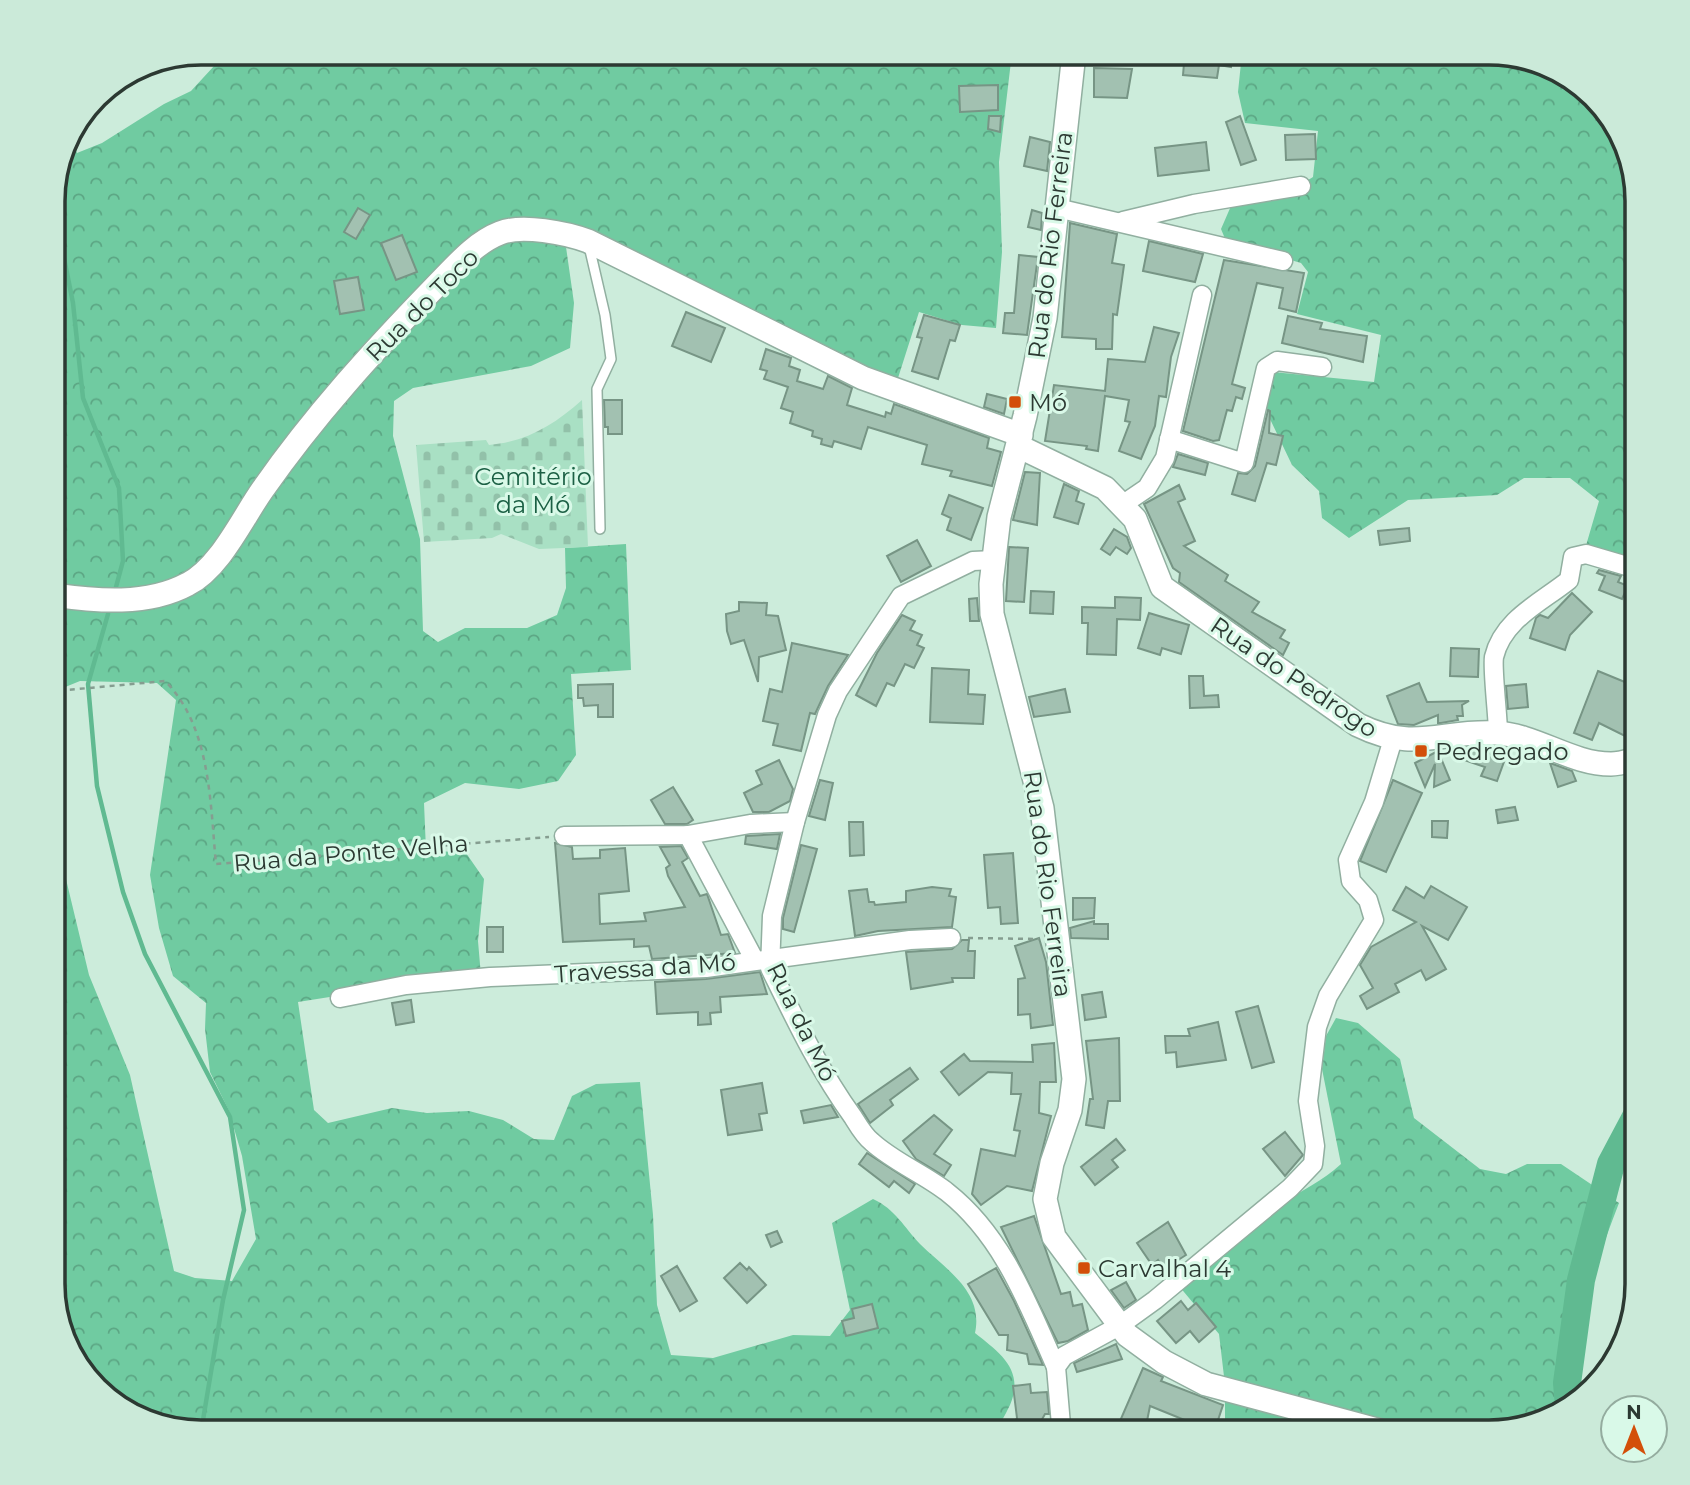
<svg xmlns="http://www.w3.org/2000/svg" width="1690" height="1485" viewBox="0 0 1690 1485" font-family="Montserrat,sans-serif">
<style>
.forest{fill:url(#forest-crowns)}
.cemetery{fill:url(#cemetery-stones)}
.lines{fill:none;stroke-linecap:round;stroke-linejoin:round}
.stream{stroke:#60ba91;stroke-width:4.5}
.river{stroke:#60ba91;stroke-width:28}
.building{fill:#a2c1b1;stroke:#779585;stroke-width:2}
.service-casing{stroke:#91afa0;stroke-width:12}
.minor-casing{stroke:#91afa0;stroke-width:21}
.tertiary-casing{stroke:#91afa0;stroke-width:26}
.path{stroke:#859d90;stroke-width:2.5;stroke-dasharray:5 5;stroke-linecap:butt}
.service{stroke:#fff;stroke-width:9}
.minor{stroke:#fff;stroke-width:18}
.tertiary{stroke:#fff;stroke-width:23}
.poi-dot{fill:#d34f09;stroke:#d9f9e8;stroke-width:2.5}
.labels{text-anchor:middle;dominant-baseline:central;stroke-width:6;stroke-linejoin:round;paint-order:stroke}
.street-label{font-size:24px;fill:#2c3932;stroke:#d9f9e8}
.poi-label{font-size:24px;fill:#2c3932;stroke:#d9f9e8;text-anchor:start}
.park-label{font-size:24px;fill:#1b6044;stroke:#d9f9e8}
.rim{fill:none;stroke:#2c3932;stroke-width:3.5}
</style>
<defs>
<pattern id="forest-crowns" width="20" height="18" patternUnits="userSpaceOnUse" patternTransform="scale(1.75)"><rect width="20" height="18" fill="#70cba1"/><path d="M2 6a3 3 0 1 1 6 0M12 15a3 3 0 1 1 6 0" fill="none" stroke="#5ca684"/></pattern>
<pattern id="cemetery-stones" width="16" height="16" patternUnits="userSpaceOnUse" patternTransform="scale(1.75)"><rect width="16" height="16" fill="#a9e0c4"/><path d="M2 7V4a2 2 0 0 1 4 0v3zM10 15v-3a2 2 0 0 1 4 0v3z" fill="#92c1a9"/></pattern>
</defs>
<rect width="100%" height="100%" fill="#ccecdb"/>
<g class="forest">
<path d="M 226,53 L 1012,53 L 999,162 L 1002,252 L 996,328 L 962,325 L 919,312 L 898,378 L 864,368 L 581,226 L 566,247 L 574,303 L 570,348 L 531,366 L 413,388 L 394,401 L 393,436 L 420,539 L 423,631 L 438,642 L 465,628 L 527,628 L 557,615 L 566,588 L 565,548 L 626,544 L 631,670 L 571,674 L 576,755 L 558,781 L 519,789 L 465,783 L 424,803 L 426,850 L 466,853 L 484,879 L 478,941 L 481,976 L 449,973 L 405,975 L 374,990 L 298,1002 L 314,1110 L 328,1123 L 392,1108 L 427,1113 L 469,1111 L 503,1120 L 534,1139 L 554,1140 L 572,1096 L 596,1084 L 640,1082 L 653,1215 L 657,1305 L 671,1355 L 713,1358 L 793,1335 L 830,1336 L 850,1310 L 832,1223 L 873,1199 C 895,1209 904,1227 920,1244 C 945,1269 984,1291 975,1333 C 1000,1353 1025,1370 1010,1405 C 1004,1417 1001,1424 991,1432 L 200,1432 L 143,1421 L 96,1389 L 68,1350 L 53,1294 L 53,825 L 89,975 L 130,1075 L 174,1271 L 195,1278 L 232,1281 L 256,1239 L 242,1156 L 229,1111 L 210,1072 L 205,1029 L 206,1003 L 173,976 L 159,928 L 150,875 L 176,700 L 157,683 L 80,681 L 53,692 L 53,190 L 68,135 L 71,131 L 77,153 L 102,143 L 164,104 L 191,91 Z"/>
<polygon points="1242,53 1490,53 1546,64 1594,96 1626,143 1637,200 1637,564 1585,549 1599,501 1570,478 1524,478 1497,495 1408,500 1349,538 1322,518 1319,491 1292,465 1269,417 1263,388 1273,372 1374,382 1381,335 1297,314 1308,272 1301,263 1226,241 1221,229 1231,206 1284,195 1313,177 1318,131 1245,123 1238,92"/>
<path d="M 1336,1018 L 1358,1023 L 1400,1059 L 1414,1118 L 1480,1169 L 1506,1174 L 1527,1164 L 1561,1164 L 1619,1203 C 1594,1267 1573,1332 1576,1401 L 1547,1421 L 1490,1432 L 1225,1432 L 1225,1385 L 1219,1334 L 1179,1286 C 1215,1261 1247,1231 1282,1204 C 1301,1190 1323,1181 1341,1164 L 1322,1069 L 1326,1036 Z"/>
</g>
<path class="cemetery" d="M 582,400 L 588,547 L 539,549 L 501,534 L 492,538 L 424,542 L 416,445 L 486,440 L 489,445 C 526,442 554,425 582,400 Z"/>
<g class="lines">
<g class="stream">
<polyline points="53,203 73,303 83,398 119,488 123,561 116,587"/>
<polyline points="108,614 88,684 97,786 123,892 145,954 230,1117 244,1210 223,1300 201,1432"/>
</g>
<polyline class="river" points="1569,1406 1567,1383 1581,1280 1611,1164 1637,1115"/>
</g>
<g class="building">
<polygon points="1185,52 1232,52 1231,67 1219,65 1217,78 1183,75"/>
<polygon points="1094,68 1132,69 1127,98 1094,97"/>
<polygon points="998,85 998,110 960,112 959,86"/>
<polygon points="989,116 1001,116 1000,132 988,129"/>
<polygon points="1240,116 1256,160 1241,165 1226,122"/>
<polygon points="1315,134 1316,159 1286,160 1285,135"/>
<polygon points="1030,137 1050,142 1047,171 1024,166"/>
<polygon points="1206,142 1209,170 1158,176 1155,148"/>
<polygon points="358,208 370,215 356,239 344,232"/>
<polygon points="1032,210 1042,213 1041,230 1028,227"/>
<polygon points="1070,223 1117,234 1112,263 1124,265 1117,315 1113,314 1112,349 1096,349 1096,339 1062,337"/>
<polygon points="402,235 417,272 396,280 381,243"/>
<polygon points="1149,241 1203,254 1195,282 1143,271"/>
<polygon points="1019,255 1038,257 1027,335 1003,333 1005,313 1014,313"/>
<polygon points="1224,260 1304,273 1296,312 1279,308 1283,288 1257,283 1232,384 1245,388 1242,399 1236,397 1232,411 1227,410 1219,440 1213,441 1183,431"/>
<polygon points="358,277 364,310 340,314 334,281"/>
<polygon points="686,312 725,328 711,362 672,346"/>
<polygon points="924,315 960,325 955,341 950,340 938,379 912,371 922,338 917,337"/>
<polygon points="1288,316 1322,323 1320,329 1367,336 1363,362 1282,343"/>
<polygon points="1154,327 1179,333 1171,357 1166,397 1159,396 1155,426 1141,459 1119,451 1130,422 1125,421 1129,400 1105,396 1098,451 1086,449 1087,446 1045,441 1054,385 1105,391 1108,359 1145,362"/>
<polygon points="766,349 791,358 789,366 800,370 797,381 823,389 828,376 852,388 847,405 885,417 886,412 891,414 894,404 989,438 987,448 1001,452 992,486 950,476 952,471 922,464 927,445 868,427 861,449 834,441 832,447 821,444 822,439 812,436 813,431 790,423 793,412 781,408 788,387 764,379 767,371 760,369"/>
<polygon points="987,394 1007,399 1004,414 984,407"/>
<polygon points="604,400 622,400 622,434 608,434 608,427 605,427"/>
<polygon points="1268,410 1270,411 1269,433 1283,436 1276,465 1267,463 1255,501 1232,494 1238,473 1247,474 1255,466"/>
<polygon points="1178,454 1208,463 1205,475 1173,467"/>
<polygon points="1025,472 1040,473 1037,525 1013,520"/>
<polygon points="1064,484 1079,491 1076,501 1084,504 1078,524 1054,517"/>
<polygon points="1179,485 1185,499 1178,502 1195,541 1184,546 1228,575 1225,581 1259,602 1252,612 1285,630 1280,638 1289,643 1283,655 1179,582 1180,573 1173,568 1144,504"/>
<polygon points="949,495 983,508 971,540 947,530 951,518 942,514"/>
<polygon points="1409,528 1410,541 1380,545 1378,531"/>
<polygon points="1114,529 1127,537 1131,548 1127,554 1116,547 1110,555 1101,549"/>
<polygon points="917,540 931,566 901,582 887,556"/>
<polygon points="1009,547 1028,548 1024,602 1006,601"/>
<polygon points="1599,570 1621,576 1618,582 1628,586 1622,599 1599,590 1605,576 1597,573"/>
<polygon points="1031,591 1054,592 1053,614 1030,613"/>
<polygon points="1572,593 1592,612 1570,635 1565,650 1530,638 1536,618 1540,615 1548,618"/>
<polygon points="1115,597 1141,598 1140,620 1117,619 1116,655 1087,654 1088,623 1082,623 1082,607 1115,608"/>
<polygon points="977,598 979,621 970,621 969,599"/>
<polygon points="739,602 767,603 766,615 778,616 786,650 759,657 758,682 744,640 731,644 727,631 726,614 739,611"/>
<polygon points="1149,613 1189,625 1181,654 1162,648 1160,655 1138,648"/>
<polygon points="902,615 915,621 910,630 922,635 917,645 924,648 914,668 905,664 894,686 887,683 876,706 856,695 877,653"/>
<polygon points="792,643 848,655 828,686 815,714 810,713 801,751 773,745 778,724 763,721 770,689 782,692"/>
<polygon points="1451,648 1479,649 1478,677 1450,676"/>
<polygon points="932,668 969,670 968,694 985,695 983,724 930,722"/>
<polygon points="1598,671 1637,687 1637,731 1632,728 1627,737 1599,723 1592,740 1574,733"/>
<polygon points="1189,676 1203,676 1204,696 1218,695 1219,707 1190,708"/>
<polygon points="1419,683 1427,702 1469,701 1462,705 1463,716 1457,716 1458,720 1441,723 1438,723 1438,715 1414,725 1398,724 1387,696"/>
<polygon points="613,684 613,717 598,717 598,705 584,706 583,698 578,698 578,685"/>
<polygon points="1526,684 1528,707 1508,709 1506,686"/>
<polygon points="1065,689 1070,712 1034,717 1029,697"/>
<polygon points="1472,747 1505,759 1497,781 1481,776 1485,767 1464,760 1469,748"/>
<polygon points="1438,751 1450,780 1434,787 1435,764 1425,787 1415,763"/>
<polygon points="779,760 793,789 790,801 769,812 753,812 744,793 762,784 756,771"/>
<polygon points="1550,763 1572,771 1576,781 1558,787"/>
<polygon points="820,780 833,783 825,820 809,816"/>
<polygon points="1393,780 1422,793 1386,872 1360,861"/>
<polygon points="673,787 693,820 687,824 665,824 651,800"/>
<polygon points="1515,807 1518,820 1498,823 1496,810"/>
<polygon points="1432,821 1448,821 1447,838 1432,837"/>
<polygon points="849,822 863,822 864,855 850,856"/>
<polygon points="780,834 777,849 745,844 746,836"/>
<polygon points="555,843 572,847 573,859 600,858 600,850 625,848 629,891 599,894 600,924 646,921 644,913 685,907 668,876 666,868 670,865 660,847 681,846 688,858 682,862 700,896 707,894 721,935 728,934 735,953 652,959 649,946 634,947 634,939 563,942"/>
<polygon points="801,845 817,849 794,932 783,929 783,918"/>
<polygon points="1013,853 1018,923 1001,924 1000,907 988,908 984,855"/>
<polygon points="1431,886 1467,907 1448,940 1422,926 1446,969 1426,980 1421,970 1395,984 1399,992 1367,1009 1360,996 1373,988 1360,965 1371,947 1416,922 1393,910 1406,887 1424,898"/>
<polygon points="932,887 951,889 949,896 956,897 952,927 878,931 855,936 849,891 867,889 869,902 874,902 875,905 906,902 906,891"/>
<polygon points="1073,898 1095,898 1094,918 1073,920"/>
<polygon points="1094,921 1094,924 1108,924 1108,939 1071,938 1070,928"/>
<rect x="487" y="927" width="16" height="25"/>
<polygon points="1039,938 1046,962 1053,1025 1031,1028 1030,1014 1018,1015 1018,979 1025,978 1015,946"/>
<polygon points="962,940 969,940 968,951 975,951 974,978 952,978 953,982 911,989 906,952 952,949"/>
<polygon points="760,972 767,994 720,997 721,1012 710,1013 711,1024 698,1025 698,1012 657,1014 655,982 706,979"/>
<polygon points="1102,992 1106,1017 1085,1020 1082,995"/>
<polygon points="411,1000 414,1022 396,1025 392,1003"/>
<polygon points="1258,1006 1274,1062 1252,1068 1236,1012"/>
<polygon points="1218,1022 1226,1060 1177,1067 1176,1052 1166,1053 1165,1036 1190,1036 1188,1029"/>
<polygon points="1119,1038 1120,1101 1108,1101 1104,1128 1086,1125 1090,1099 1093,1099 1086,1041"/>
<polygon points="1054,1043 1056,1082 1040,1082 1039,1113 1051,1116 1032,1191 1007,1186 981,1205 972,1194 981,1149 1015,1156 1020,1131 1014,1130 1021,1094 1011,1094 1012,1073 988,1072 959,1095 941,1072 964,1054 970,1061 1033,1062 1032,1045"/>
<polygon points="910,1068 918,1079 890,1100 893,1105 870,1123 858,1104"/>
<polygon points="762,1083 767,1113 759,1114 762,1130 728,1135 721,1090"/>
<polygon points="831,1105 838,1117 804,1123 801,1111"/>
<polygon points="934,1115 952,1130 934,1154 951,1165 944,1176 916,1159 903,1141"/>
<polygon points="1285,1132 1303,1155 1285,1176 1263,1149"/>
<polygon points="1116,1139 1125,1150 1112,1160 1118,1167 1095,1185 1081,1167"/>
<polygon points="867,1153 915,1184 909,1193 894,1181 889,1187 859,1164"/>
<polygon points="1034,1216 1061,1294 1070,1292 1073,1306 1082,1304 1088,1330 1068,1341 1058,1343 1001,1227"/>
<polygon points="1168,1222 1186,1255 1164,1269 1158,1260 1152,1265 1137,1243"/>
<polygon points="777,1231 782,1242 771,1247 766,1235"/>
<polygon points="740,1263 747,1270 749,1267 766,1285 747,1303 724,1278"/>
<polygon points="677,1266 697,1301 680,1311 661,1276"/>
<polygon points="996,1268 1014,1301 1043,1365 1029,1364 1027,1354 1007,1350 1008,1335 999,1335 968,1284"/>
<polygon points="1126,1282 1136,1300 1124,1308 1111,1290"/>
<polygon points="1181,1301 1188,1310 1196,1303 1216,1327 1199,1342 1190,1331 1176,1343 1157,1321"/>
<polygon points="872,1304 878,1328 846,1336 842,1321 854,1318 852,1309"/>
<polygon points="1116,1344 1122,1359 1077,1372 1074,1363"/>
<polygon points="1143,1368 1163,1377 1161,1381 1223,1405 1214,1432 1150,1406 1146,1426 1120,1421"/>
<polygon points="1030,1384 1031,1393 1047,1392 1049,1414 1045,1414 1035,1432 1010,1432 1017,1418 1013,1386"/>
</g>
<g class="lines">
<g class="service-casing">
<polyline id="service" points="589,246 605,315 611,359 597,389 600,529"/>
</g>
<g class="minor-casing">
<g id="minor">
<polyline points="1057,208 1283,261"/>
<polyline points="1123,221 1194,204 1301,186"/>
<polyline points="1169,439 1244,463 1266,368 1277,361 1322,367"/>
<polyline points="1122,505 1147,488 1165,458 1202,295"/>
<path d="M 994,560 L 973,561 L 901,596 L 838,691 L 827,715 L 795,822 L 772,916 L 770,968 C 795,1019 819,1070 853,1117 C 858,1125 864,1136 872,1142 C 894,1162 924,1174 947,1192 C 1003,1236 1028,1304 1056,1367"/>
<path d="M 1498,733 C 1498,716 1492,669 1494,657 C 1503,619 1542,602 1569,580 L 1573,557 L 1586,554 L 1637,569"/>
<polyline points="688,835 754,959"/>
<polyline points="564,836 688,835 750,824 795,822"/>
<polyline points="340,998 406,985 490,977 706,968 910,940 951,938"/>
<polyline points="1065,1432 1061,1425 1056,1367 1064,1356 1119,1326 1155,1300 1290,1188 1313,1164 1315,1146 1308,1101 1317,1027 1328,996 1374,920 1368,900 1351,881 1348,860 1374,802 1393,739"/>
</g>
</g>
<g class="tertiary-casing">
<g id="tertiary">
<polyline points="1074,53 1045,318 1025,416 999,517 991,584 992,614 1042,808 1074,1079 1070,1110 1052,1163 1045,1199 1054,1237 1127,1335 1164,1362 1206,1384 1385,1432"/>
<path d="M 1018,446 L 1105,488 L 1135,519 L 1162,587 L 1358,725 C 1415,753 1440,730 1496,733 C 1536,735 1571,764 1611,764 C 1619,764 1629,761 1637,759"/>
<path d="M 53,595 C 97,601 147,606 188,584 C 220,568 243,517 263,489 C 314,416 373,351 435,287 C 454,268 474,243 500,233 C 522,224 566,233 588,241 L 863,378 L 1021,435"/>
</g>
</g>
<g class="path">
<path d="M 53,680 L 67,690 L 165,681 C 211,727 210,803 216,864 L 549,837"/>
<polyline points="968,938 1039,939"/>
</g>
<use href="#service" class="service"/>
<use href="#minor" class="minor"/>
<use href="#tertiary" class="tertiary"/>
</g>
<g class="poi-dot">
<rect x="1008" y="395" width="14" height="14" rx="3.5"/>
<rect x="1414" y="744" width="14" height="14" rx="3.5"/>
<rect x="1077" y="1261" width="14" height="14" rx="3.5"/>
</g>
<g class="labels">
<g class="street-label">
<text transform="translate(1050 245) rotate(-83)">Rua do Rio Ferreira</text>
<text transform="translate(422 305) rotate(-45)">Rua do Toco</text>
<text transform="translate(1294 677) rotate(34)">Rua do Pedrogo</text>
<text transform="translate(351 853) rotate(-5)">Rua da Ponte Velha</text>
<text transform="translate(1048 884) rotate(82)">Rua do Rio Ferreira</text>
<text transform="translate(645 968) rotate(-4)">Travessa da Mó</text>
<text transform="translate(802 1022) rotate(64)">Rua da Mó</text>
</g>
<g class="poi-label">
<text x="1029" y="402">Mó</text>
<text x="1435" y="751">Pedregado</text>
<text x="1098" y="1268">Carvalhal 4</text>
</g>
<g class="park-label">
<text x="533" y="476">Cemitério<tspan x="533" dy="28">da Mó</tspan></text>
</g>
</g>
<path d="M0 0H1690V1485H0ZM201 65H1489A136 136 0 0 1 1625 201V1284A136 136 0 0 1 1489 1420H201A136 136 0 0 1 65 1284V201A136 136 0 0 1 201 65Z" fill="#cbead9" fill-rule="evenodd"/>
<path class="rim" d="M201 65H1489A136 136 0 0 1 1625 201V1284A136 136 0 0 1 1489 1420H201A136 136 0 0 1 65 1284V201A136 136 0 0 1 201 65Z"/>
<g transform="translate(1634 1429)"><circle r="33" fill="#d9f9e8" stroke="#94ac9f" stroke-width="2"/>
<path d="M0-5L12 26L0 18L-12 26Z" fill="#d34f09"/>
<text y="-10" font-size="19" font-weight="bold" text-anchor="middle" fill="#2c3932">N</text>
</g>
</svg>
